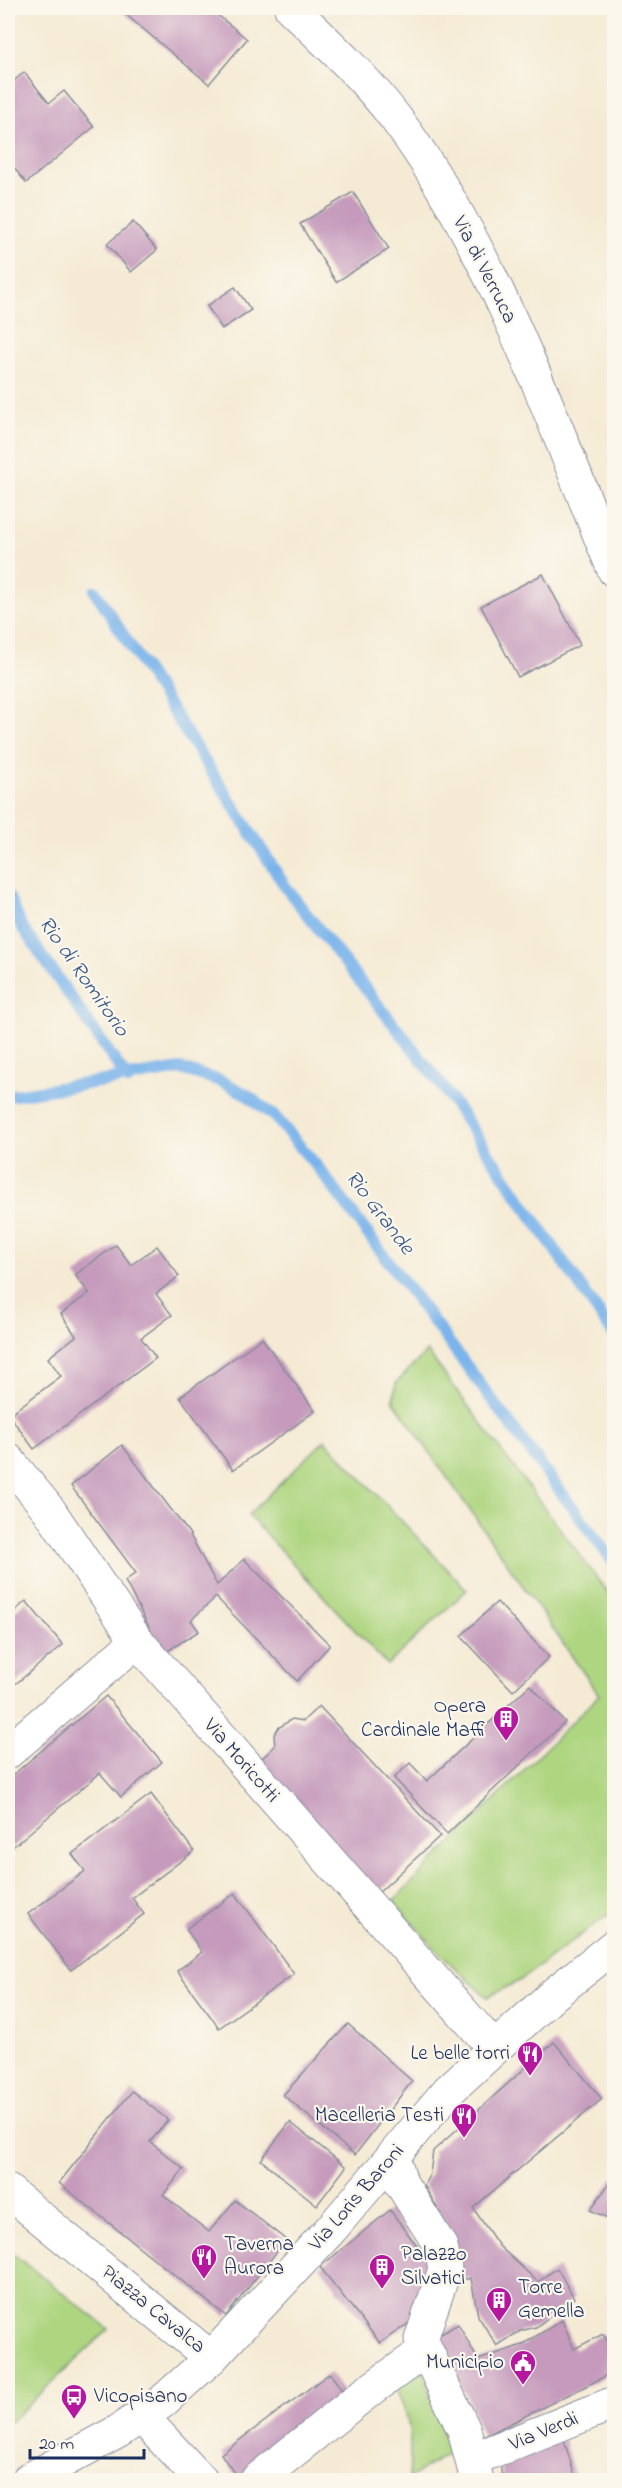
<svg xmlns="http://www.w3.org/2000/svg" width="622" height="2488" viewBox="0 0 622 2488" font-family="'Indie Flower',sans-serif">
<style>
.green{fill:#aed580;stroke:#64826f;stroke-width:1.5}
.lines{fill:none;stroke-linecap:round;stroke-linejoin:round}
.stream{stroke:#7ab4eb;stroke-width:12}
.building{fill:#c59abc}
.minor-casing{stroke:#888d9a;stroke-width:35}
.minor{stroke:#fff;stroke-width:33}
.labels{text-anchor:middle;dominant-baseline:central;stroke-width:4.5;stroke-linejoin:round;paint-order:stroke}
.street-label{font-size:21px;fill:#1b2f5e;stroke:#fbf7ec}
.poi-label{font-size:21px;fill:#1b2f5e;stroke:#fbf7ec;text-anchor:end}
.water-label{font-size:22px;font-style:italic;fill:#385788;stroke:#fbf7ec}
</style>
<rect width="100%" height="100%" fill="#fbf7ec"/>
<filter id="ink" filterUnits="userSpaceOnUse"><feTurbulence type="fractalNoise" baseFrequency=".0167" numOctaves="2"/><feDisplacementMap in="SourceGraphic" scale="12" xChannelSelector="R" yChannelSelector="G"/><feConvolveMatrix kernelMatrix="1 2 1 2 8 2 1 2 1" color-interpolation-filters="sRGB"/></filter>
<filter id="wash" filterUnits="userSpaceOnUse"><feTurbulence type="fractalNoise" baseFrequency=".008" numOctaves="4" result="noise"/><feDisplacementMap in="SourceGraphic" scale="24" xChannelSelector="R" yChannelSelector="G"/><feGaussianBlur stdDeviation="1.35" result="paint"/><feColorMatrix in="noise" values="0 0 0 0 0 0 0 0 0 0 0 0 0 0 0 0 0 1.4 0 .05"/><feComposite in="paint" operator="in"/></filter>
<g filter="url(#wash)">
<rect width="100%" height="100%" fill="#f5ebd5"/>
<g class="green">
<polygon points="427,1351 614,1601 614,1910 519,1981 487,1997 440,1954 393,1901 599,1695 393,1400 396,1383"/>
<polygon points="325,1440 467,1590 387,1665 248,1515"/>
<polygon points="8,2250 109,2329 8,2424"/>
<path d="M 423,2371 L 449,2453 L 409,2478 C 410,2456 412,2434 406,2413 C 402,2402 396,2394 395,2382 Z"/>
</g>
<g class="lines">
<g class="stream">
<polyline points="95,591 287,889 440,1083 614,1335"/>
<polyline points="8,896 22,927 128,1080"/>
<polyline points="8,1096 181,1069 221,1081 246,1094 275,1117 320,1170 614,1563"/>
</g>
</g>
<g id="blocks">
<g class="building">
<polygon points="118,8 209,8 247,39 209,84"/>
<polygon points="24,72 49,103 64,91 94,127 26,183 8,160 8,86"/>
<polygon points="353,192 389,249 336,282 300,224"/>
<polygon points="133,222 157,250 131,272 107,244"/>
<polygon points="235,287 251,310 222,329 207,306"/>
<polygon points="543,574 580,645 518,677 481,606"/>
<polygon points="116,1245 131,1265 157,1246 179,1276 156,1294 172,1315 141,1338 156,1358 34,1449 9,1415 61,1376 48,1358 76,1336 61,1314 89,1293 75,1275"/>
<polygon points="262,1338 315,1411 233,1470 180,1397"/>
<polygon points="122,1445 189,1533 217,1585 244,1559 330,1645 297,1681 216,1597 191,1620 199,1631 163,1654 125,1581 136,1573 71,1486"/>
<polygon points="26,1601 63,1645 8,1690 8,1617"/>
<polygon points="497,1602 549,1657 513,1691 461,1636"/>
<polygon points="530,1685 565,1722 447,1834 394,1778 410,1763 427,1781"/>
<polygon points="106,1696 162,1762 121,1797 100,1773 8,1851 8,1779"/>
<polygon points="319,1706 440,1836 377,1894 256,1764 275,1746 274,1735 278,1728 292,1719 303,1721"/>
<polygon points="151,1794 194,1851 132,1898 144,1914 71,1970 28,1914 85,1871 72,1854"/>
<polygon points="235,1893 294,1974 219,2028 177,1971 202,1952 186,1929"/>
<polygon points="348,2024 412,2081 355,2155 283,2095"/>
<polygon points="554,2042 602,2099 473,2208 499,2246 538,2282 557,2268 574,2298 536,2327 520,2331 497,2346 478,2316 471,2278 458,2281 455,2239 424,2185 430,2174 433,2151"/>
<polygon points="132,2091 168,2120 150,2142 184,2169 163,2195 209,2232 235,2200 286,2240 226,2316 59,2183"/>
<polygon points="290,2122 346,2167 317,2205 261,2160"/>
<polygon points="614,2177 614,2221 590,2210"/>
<polygon points="390,2210 430,2263 422,2314 380,2343 320,2267"/>
<polygon points="562,2320 574,2349 603,2334 614,2352 614,2372 483,2437 469,2401 434,2338 458,2324 478,2360 522,2345"/>
<polygon points="330,2373 345,2395 295,2440 238,2479 221,2454"/>
<polygon points="564,2440 576,2480 502,2480 500,2459"/>
</g>
</g>
</g>
<g filter="url(#ink)">
<use href="#blocks" fill-opacity="0" stroke="#888d9a" stroke-width="1.5"/>
<g class="lines">
<g class="minor-casing">
<g id="minor">
<path d="M 291,8 C 329,44 366,79 397,120 C 497,255 550,418 614,570"/>
<polyline points="8,1460 49,1510 137,1641 493,2047"/>
<polyline points="8,1752 137,1641"/>
<polyline points="394,2158 401,2183 441,2247 445,2269 421,2339 464,2430 477,2480"/>
<polyline points="8,2191 211,2358"/>
<polyline points="141,2416 201,2480"/>
<polyline points="473,2459 614,2403"/>
<polyline points="28,2480 119,2431 162,2402 211,2358 332,2228 448,2091 554,1994 614,1946"/>
<polyline points="257,2480 362,2396 426,2350"/>
</g>
</g>
<use href="#minor" class="minor"/>
</g>
</g>
<defs>
<g id="building-pin" transform="scale(1.35)"><path d="M0 17L-7.5 6A9.5 9.5 0 1 1 7.5 6Z" fill="#b5179e" stroke="#fbf7ec"/><path d="M-4-6H4V6H1V3H-1V6H-4ZM-2.5-4.3h1.7v1.8h-1.7ZM.8-4.3h1.7v1.8H.8ZM-2.5-1h1.7V.8h-1.7ZM.8-1h1.7V.8H.8Z" fill="#fff"/></g>
<g id="restaurant-pin" transform="scale(1.35)"><path d="M0 17L-7.5 6A9.5 9.5 0 1 1 7.5 6Z" fill="#b5179e" stroke="#fbf7ec"/><path d="M-5-6h1v4h1v-4h1v4h1v-4h1v5L-1.5 .5V6h-2V.5L-5-1ZM5-6V6H3V1.5H1.5Q1.5-4 5-6Z" fill="#fff"/></g>
<g id="civic-pin" transform="scale(1.35)"><path d="M0 17L-7.5 6A9.5 9.5 0 1 1 7.5 6Z" fill="#b5179e" stroke="#fbf7ec"/><path d="M-.6-6.5H3V-4.5H.6V-3L4-1V1h2V6H-6V1h2V-1L-.6-3ZM-1.2 2.5V6h2.4V2.5Z" fill="#fff"/></g>
<g id="bus-pin" transform="scale(1.35)"><path d="M0 17L-7.5 6A9.5 9.5 0 1 1 7.5 6Z" fill="#b5179e" stroke="#fbf7ec"/><path d="M-5-6H5V4H4V6H2V4H-2V6H-4V4H-5ZM-3.5-4V0h7V-4ZM-3.5 1.2v1.5H-2V1.2ZM2 1.2v1.5H3.5V1.2Z" fill="#fff"/></g>
</defs>
<g fill-rule="evenodd">
<use href="#building-pin" x="506" y="1719"/>
<use href="#restaurant-pin" x="530" y="2054"/>
<use href="#restaurant-pin" x="464" y="2116"/>
<use href="#restaurant-pin" x="204" y="2257"/>
<use href="#building-pin" x="382" y="2267"/>
<use href="#building-pin" x="499" y="2300"/>
<use href="#civic-pin" x="523" y="2363"/>
<use href="#bus-pin" x="74" y="2397"/>
</g>
<g class="labels">
<g class="street-label">
<text transform="translate(484 270) rotate(63)">Via di Verruca</text>
<text transform="translate(241 1761) rotate(49)">Via Moricotti</text>
<text transform="translate(357 2198) rotate(-49)">Via Loris Baroni</text>
<text transform="translate(153 2310) rotate(39)">Piazza Cavalca</text>
<text transform="translate(544 2432) rotate(-22)">Via Verdi</text>
</g>
<g class="poi-label">
<text x="486" y="1707">Opera<tspan x="486" dy="24">Cardinale Maffi</tspan></text>
<text x="510" y="2054">Le belle torri</text>
<text x="444" y="2116">Macelleria Testi</text>
<text x="224" y="2245" text-anchor="start">Taverna<tspan x="224" dy="24">Aurora</tspan></text>
<text x="401" y="2255" text-anchor="start">Palazzo<tspan x="401" dy="24">Silvatici</tspan></text>
<text x="518" y="2288" text-anchor="start">Torre<tspan x="518" dy="24">Gemella</tspan></text>
<text x="504" y="2363">Municipio</text>
<text x="94" y="2397" text-anchor="start">Vicopisano</text>
</g>
<g class="water-label">
<text transform="translate(83 977) rotate(55)">Rio di Romitorio</text>
<text transform="translate(379 1213) rotate(53)">Rio Grande</text>
</g>
</g>
<rect width="622" height="2488" fill="none" stroke="#fbf7ec" stroke-width="30"/>
<path d="M30 2449v9h114v-9" fill="none" stroke="#1b2f5e" stroke-width="3"/>
<text x="39" y="2449" font-size="18" fill="#1b2f5e" stroke="#fbf7ec" stroke-width="4.5" paint-order="stroke">20 m</text>
</svg>
